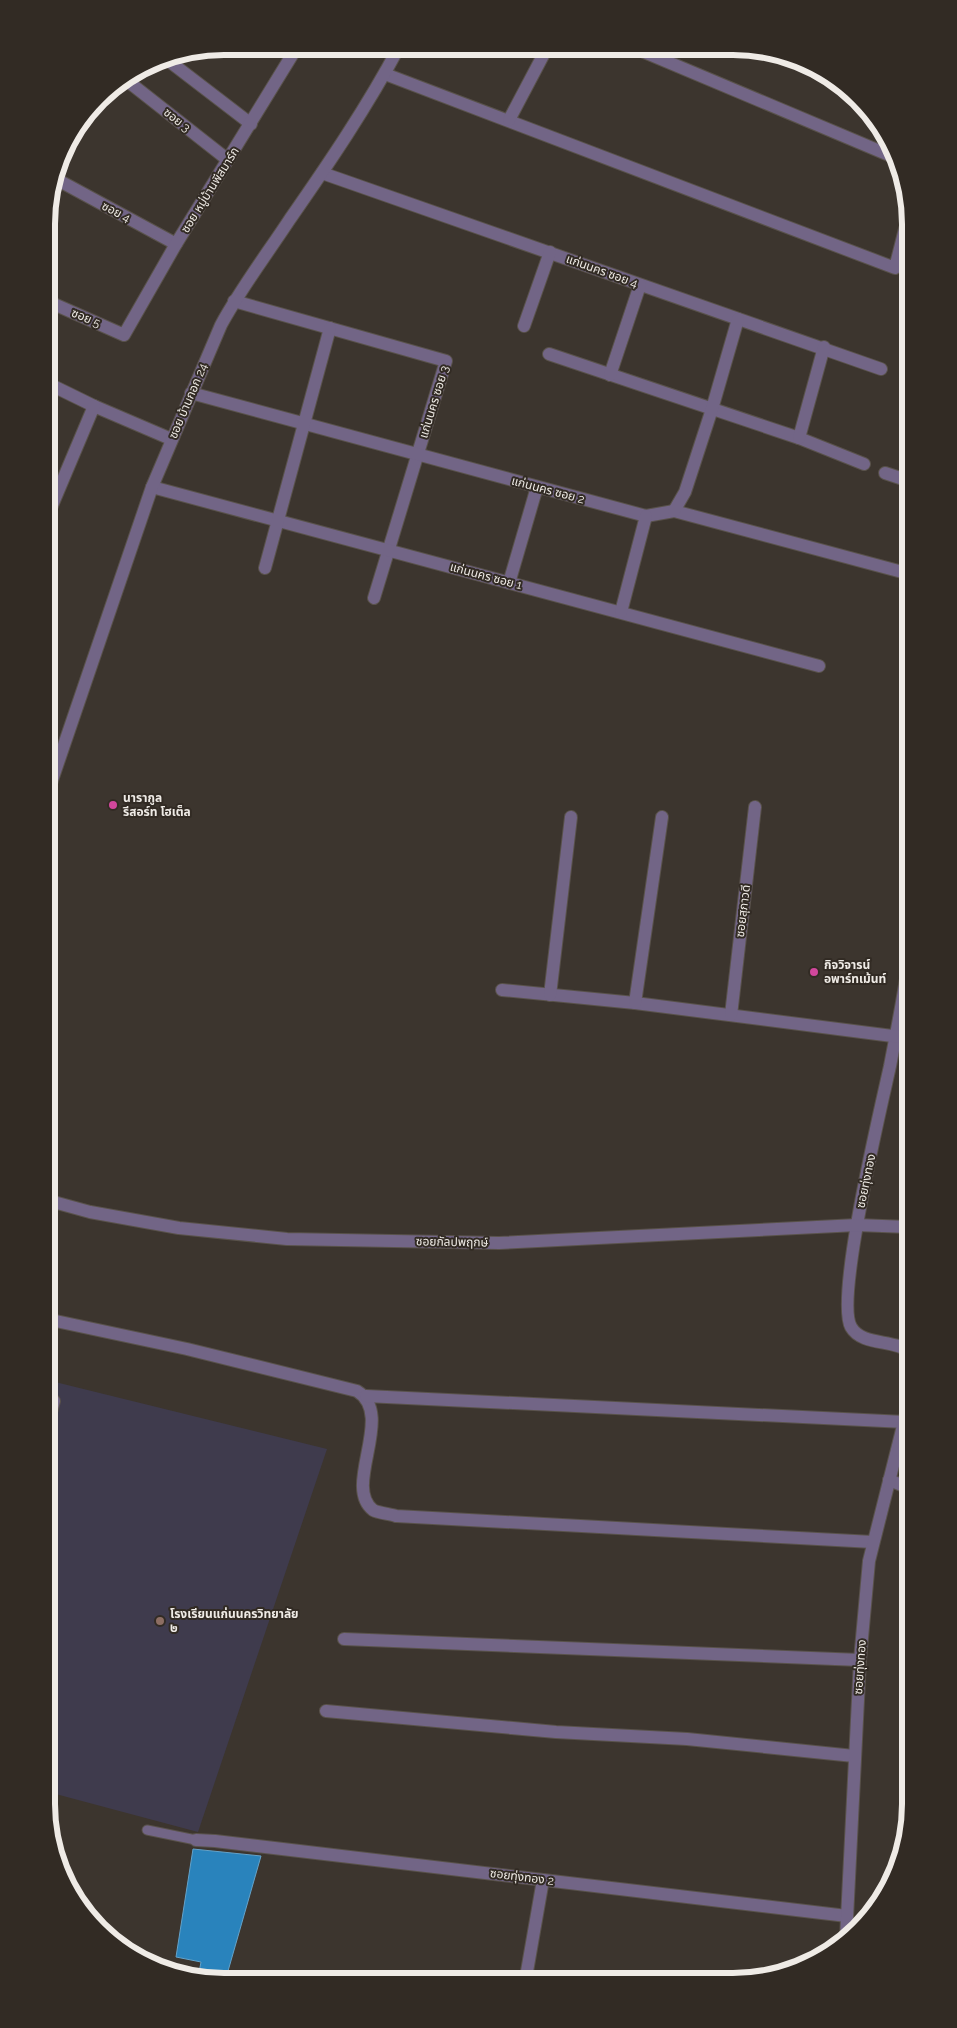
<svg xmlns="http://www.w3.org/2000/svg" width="957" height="2028" viewBox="0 0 957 2028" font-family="Raleway,'Noto Sans Thai',sans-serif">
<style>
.education{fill:#3f3b4d}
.water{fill:#2983bc;stroke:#64a2c9}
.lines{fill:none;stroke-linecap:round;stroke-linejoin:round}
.lane-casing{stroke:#59524b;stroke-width:11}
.street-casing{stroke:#59524b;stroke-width:14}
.lane{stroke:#726586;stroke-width:9}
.street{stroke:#726586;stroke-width:12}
.hotel-dot{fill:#d1479c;stroke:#322b24;stroke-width:2}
.education-dot{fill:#8d6e63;stroke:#322b24;stroke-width:2}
.labels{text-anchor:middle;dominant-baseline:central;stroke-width:4;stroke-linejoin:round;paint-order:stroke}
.street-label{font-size:12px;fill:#efebe6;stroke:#322b24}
.poi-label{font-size:12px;font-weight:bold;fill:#efebe6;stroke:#322b24;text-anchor:start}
.rim{fill:none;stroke:#efebe6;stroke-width:6}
</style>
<rect width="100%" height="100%" fill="#3c352e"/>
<polygon class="education" points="51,1381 327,1449 198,1832 52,1793"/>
<polygon class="water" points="193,1849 261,1856 226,1978 198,1978 201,1962 176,1957"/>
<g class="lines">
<g class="lane-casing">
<polyline id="lane" points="147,1830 196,1840"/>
</g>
<g class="street-casing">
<g id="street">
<polyline points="637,49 896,158"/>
<polyline points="165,58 251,124"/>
<polyline points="385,74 895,268 905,229"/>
<polyline points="125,79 228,160"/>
<polyline points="509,120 547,48"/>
<polyline points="322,173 881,369"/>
<polyline points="56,179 176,244"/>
<polyline points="47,301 124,335 176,244 297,47"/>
<polyline points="234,301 446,361 374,598"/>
<polyline points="524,326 550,252"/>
<polyline points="549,354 799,438 864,464"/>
<polyline points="610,375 640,285"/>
<polyline points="47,383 94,406 171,439"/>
<polyline points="191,393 646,516 674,511 906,573"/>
<polyline points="799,438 824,347"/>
<polyline points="885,473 906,480"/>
<polyline points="152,487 819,666"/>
<polyline points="674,511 685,492 712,409 738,319"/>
<polyline points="48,515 94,406"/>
<polyline points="265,568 330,328"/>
<polyline points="509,583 537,487"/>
<polyline points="621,612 646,516"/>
<path d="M 49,789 L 152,487 L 221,325 C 241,288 267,254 290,219 C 329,163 367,107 399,47"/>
<path d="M 907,973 C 902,1004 896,1035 890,1066 C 881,1107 835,1299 851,1327 C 862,1346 892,1339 909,1351"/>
<polyline points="502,990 635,1003 908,1038"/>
<polyline points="550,995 571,817"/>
<polyline points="635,1003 662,817"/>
<polyline points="731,1015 755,807"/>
<polyline points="50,1201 90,1212 179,1228 287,1239 499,1243 857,1225 908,1227"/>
<path d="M 51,1320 L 187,1349 L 357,1391 C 396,1415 342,1486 373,1510 C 378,1513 390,1514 396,1516 L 873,1542"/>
<polyline points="366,1396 905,1422"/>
<polyline points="51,1401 54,1401 51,1412"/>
<polyline points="889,1480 909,1488"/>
<polyline points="344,1639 860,1660"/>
<polyline points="326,1711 556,1732 687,1739 854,1756"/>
<polyline points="196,1840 215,1841 847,1916"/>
<polyline points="846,1938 860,1660 869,1561 909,1402"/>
<polyline points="526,1977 543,1880"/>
</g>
</g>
<use href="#lane" class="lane"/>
<use href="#street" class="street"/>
</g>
<g class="hotel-dot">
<circle cx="113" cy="805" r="5"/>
<circle cx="814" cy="972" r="5"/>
</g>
<circle class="education-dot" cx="160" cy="1621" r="5"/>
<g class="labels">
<g class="street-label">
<text transform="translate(177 120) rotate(38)">ซอย 3</text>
<text transform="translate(210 190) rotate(-58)">ซอย หมู่บ้านพีสมาร์ก</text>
<text transform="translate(116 212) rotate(28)">ซอย 4</text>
<text transform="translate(602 271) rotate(20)">แก่นนคร ซอย 4</text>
<text transform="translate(86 318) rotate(23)">ซอย 5</text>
<text transform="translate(188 401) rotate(-67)">ซอย บ้านกอก 24</text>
<text transform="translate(434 402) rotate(-73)">แก่นนคร ซอย 3</text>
<text transform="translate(548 490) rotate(15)">แก่นนคร ซอย 2</text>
<text transform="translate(486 576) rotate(15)">แก่นนคร ซอย 1</text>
<text transform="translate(743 911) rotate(-83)">ซอยสุภาวดี</text>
<text transform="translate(866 1181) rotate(-78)">ซอยทุ่งทอง</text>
<text transform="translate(452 1242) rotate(1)">ซอยกัลปพฤกษ์</text>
<text transform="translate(860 1667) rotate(-86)">ซอยทุ่งทอง</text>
<text transform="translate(522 1877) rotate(7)">ซอยทุ่งทอง 2</text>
</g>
<g class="poi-label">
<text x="123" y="798">นารากูล<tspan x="123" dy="14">รีสอร์ท โฮเต็ล</tspan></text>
<text x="824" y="965">กิจวิจารน์<tspan x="824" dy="14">อพาร์ทเม้นท์</tspan></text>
<text x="170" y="1614">โรงเรียนแก่นนครวิทยาลัย<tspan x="170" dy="14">๒</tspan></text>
</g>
</g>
<path d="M0 0H957V2028H0ZM224 55H733A169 169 0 0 1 902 224V1804A169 169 0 0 1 733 1973H224A169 169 0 0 1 55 1804V224A169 169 0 0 1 224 55Z" fill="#322b24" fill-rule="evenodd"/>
<path class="rim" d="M224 55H733A169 169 0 0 1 902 224V1804A169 169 0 0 1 733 1973H224A169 169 0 0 1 55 1804V224A169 169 0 0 1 224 55Z"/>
</svg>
